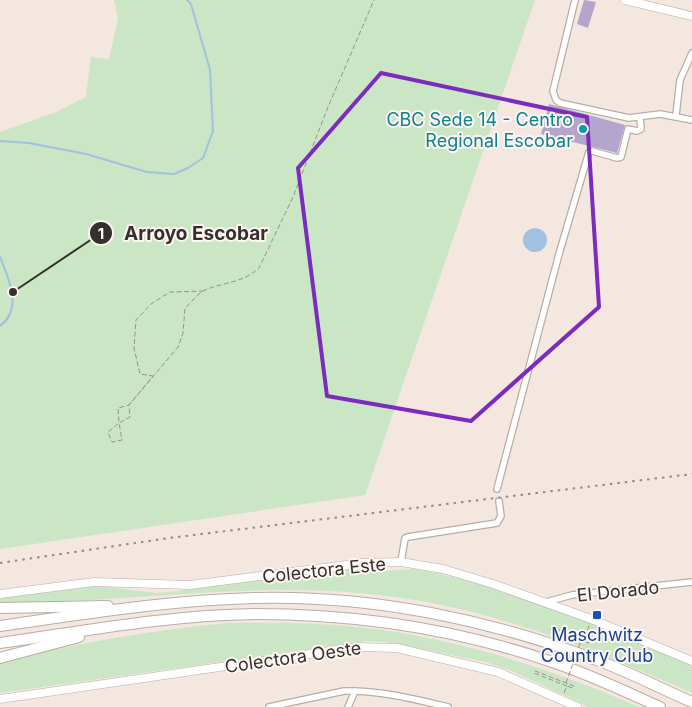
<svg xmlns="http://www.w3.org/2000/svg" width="692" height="707" viewBox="0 0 692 707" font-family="Inter,sans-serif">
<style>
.green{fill:#cae6c5}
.water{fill:#a1c1e1}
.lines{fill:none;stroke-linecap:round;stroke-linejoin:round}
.stream{stroke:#a1c1e1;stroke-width:2}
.building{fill:#b3a5cc}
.street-casing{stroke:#b9ada6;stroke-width:8}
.secondary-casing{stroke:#b9ada6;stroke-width:9}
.highway-casing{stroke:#b9ada6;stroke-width:12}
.path{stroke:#9a918c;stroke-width:1;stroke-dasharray:5 2.5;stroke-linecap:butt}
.street{stroke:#fff;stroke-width:5.5}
.secondary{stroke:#fff;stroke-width:8}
.highway{stroke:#fff;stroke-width:10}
.rail{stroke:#928a85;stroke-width:2;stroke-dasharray:2.5 5;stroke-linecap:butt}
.path-bridge{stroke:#9a918c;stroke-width:1;stroke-dasharray:5 2.5;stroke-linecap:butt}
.marked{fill:none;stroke:#7b2cbf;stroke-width:4;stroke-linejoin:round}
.culture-dot{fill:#0f9aa8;stroke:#fdf5f1;stroke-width:2}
.transit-dot{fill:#1a4fb4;stroke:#fdf5f1;stroke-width:2}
.labels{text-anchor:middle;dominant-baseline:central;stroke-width:4;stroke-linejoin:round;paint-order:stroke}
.culture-label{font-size:18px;fill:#0d838f;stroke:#fdf5f1;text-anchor:end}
.street-label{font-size:18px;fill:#35302d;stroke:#fdf5f1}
.transit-label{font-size:18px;fill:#164399;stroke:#fdf5f1}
.leader{fill:none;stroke:#35302d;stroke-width:2}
.callout-dot{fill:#35302d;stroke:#fdf5f1;stroke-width:2}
.mark-label{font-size:15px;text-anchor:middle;font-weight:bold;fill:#fff}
.callout-label{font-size:19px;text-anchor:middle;font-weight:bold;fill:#35302d;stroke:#fdf5f1;stroke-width:4;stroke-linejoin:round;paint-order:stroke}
</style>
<rect width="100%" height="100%" fill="#f4e7e0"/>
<g class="green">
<polygon points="114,0 535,0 365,495 0,549 0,132 56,112 86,97 91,57 109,59 118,18"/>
<path d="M 363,566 L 387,571 L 413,569 L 427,571 L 482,584 L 627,636 L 692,666 L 692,693 C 613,658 535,626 451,607 C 339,582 237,590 124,598 C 83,601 41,601 0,604 L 0,598 L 100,586 L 157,593 L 178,591 Z"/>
<path d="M 228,623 C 258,623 288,622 318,624 C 429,629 539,663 639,707 L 588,707 L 514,672 L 486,662 L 387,642 L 367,641 L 0,693 L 0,661 C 76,644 150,630 228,623 Z"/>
</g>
<circle class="water" cx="535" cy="240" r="12"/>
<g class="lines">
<g class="stream">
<polyline points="0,141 29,143 86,154 147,172 174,174 188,168 203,158 213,131 210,70 191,4 187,0"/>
<path d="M 0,257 C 9,279 23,309 0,326"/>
</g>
</g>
<g class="building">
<polygon points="584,0 596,2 588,28 577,24"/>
<polygon points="549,104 625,125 617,153 541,134"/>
</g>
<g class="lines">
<g class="street-casing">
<g id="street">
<polyline points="575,0 553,91 556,100 560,103 629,118 660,114 692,120"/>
<polyline points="676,115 680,80 692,53"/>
<polyline points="497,489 559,254 589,152 592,151 617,158 621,157 628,129 637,131 641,129 640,118"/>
<polyline points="401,562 405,538 408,537 497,523 501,516 499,501"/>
<polyline points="546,602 572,595 692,582"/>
<path d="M 269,707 L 344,691 C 379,690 414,699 448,707"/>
<polyline points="348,707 355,691"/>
</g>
</g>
<g class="secondary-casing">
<g id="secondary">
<polyline points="625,0 692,16"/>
<polyline points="0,594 94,582 190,585 362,563 401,562 443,569 493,584 591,619 692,661"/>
<polyline points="0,699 358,647 397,648 498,672 577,707"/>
</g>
</g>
<g class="highway-casing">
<g id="highway">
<polyline points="0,608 108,606"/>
<path d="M 0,626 C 85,614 170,600 255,598 C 373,595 493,620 602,662 C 633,674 662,689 692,702"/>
<path d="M 0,643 C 84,631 170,615 255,614 C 355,614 457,629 552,662 C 589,674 624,691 660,707"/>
<polyline points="0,658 79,637"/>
</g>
</g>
<g class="path">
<path d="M 204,291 L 170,292 L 151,304 L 136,320 L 134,348 L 140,374 L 153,376 L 129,405 L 130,417 L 119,423 L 122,440 L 112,442 L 108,432 L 119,423 L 118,408 L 129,405 L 178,347 L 183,333 L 185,308 C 191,303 198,293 205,290 C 224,282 243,283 259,268 L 293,197 L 328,107 L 374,0"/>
<polyline points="584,639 590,641 589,643 550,629 551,627 584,639 589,626"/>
<polyline points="564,693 567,686 534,673 535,671 574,686 573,688 567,686"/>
</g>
<use href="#street" class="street"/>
<use href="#secondary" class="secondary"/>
<use href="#highway" class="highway"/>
<polyline class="rail" points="0,563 169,538 692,474"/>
<polyline class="path-bridge" points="566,683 581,641"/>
</g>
<path class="marked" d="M 381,73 L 587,117 L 599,307 L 471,421 L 327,396 L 298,168 Z"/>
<circle class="culture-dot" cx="583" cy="129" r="5"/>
<rect class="transit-dot" x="592" y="610" width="10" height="10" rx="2.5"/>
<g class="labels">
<g class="culture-label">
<text x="573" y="119">CBC Sede 14 - Centro<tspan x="573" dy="21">Regional Escobar</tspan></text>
</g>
<g class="street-label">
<text transform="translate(324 570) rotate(-6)">Colectora Este</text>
<text transform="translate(618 591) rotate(-6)">El Dorado</text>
<text transform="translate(293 657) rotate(-8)">Colectora Oeste</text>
</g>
<g class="transit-label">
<text x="597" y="634">Maschwitz<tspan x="597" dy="21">Country Club</tspan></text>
</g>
</g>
<path class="leader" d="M13 292L101 233"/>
<g class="callout-dot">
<circle cx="13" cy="292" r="5"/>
<circle cx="101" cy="233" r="12"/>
</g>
<g class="mark-label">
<text x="101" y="239">1</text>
</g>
<g class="callout-label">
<text x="196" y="240">Arroyo Escobar</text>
</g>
</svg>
